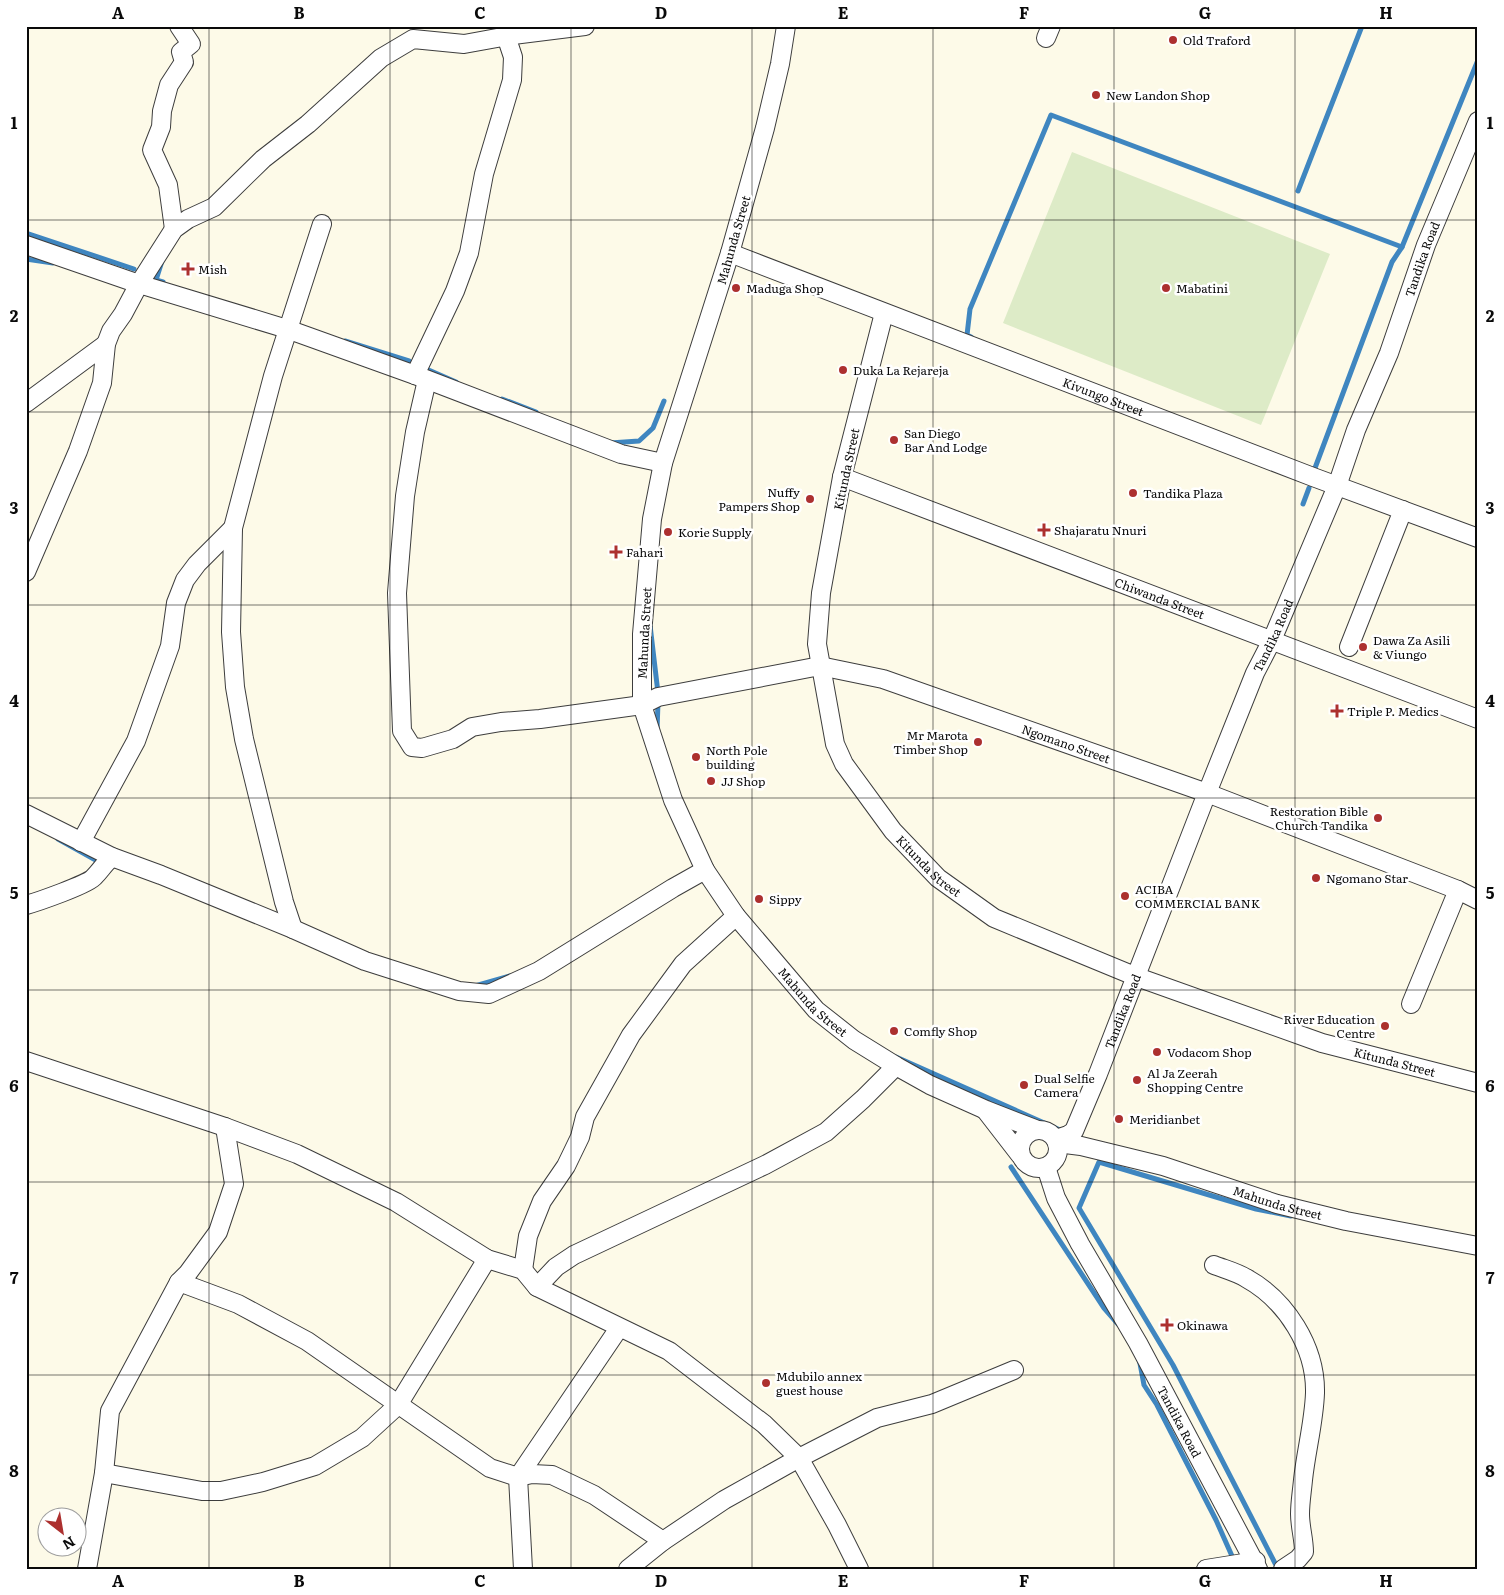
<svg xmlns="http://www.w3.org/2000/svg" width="1504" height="1595" viewBox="0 0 1504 1595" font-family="Literata,serif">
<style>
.pitch{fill:#ddebc7}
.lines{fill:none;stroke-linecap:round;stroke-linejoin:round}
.stream{stroke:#3f86c0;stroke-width:5}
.minor-casing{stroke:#3d3d3d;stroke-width:20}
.minor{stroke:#fff;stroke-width:18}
.grid{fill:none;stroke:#0a0a0a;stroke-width:1;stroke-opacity:0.55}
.poi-dot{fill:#ac302f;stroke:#fff;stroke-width:2}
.labels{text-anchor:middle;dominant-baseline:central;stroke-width:5;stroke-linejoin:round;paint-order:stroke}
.poi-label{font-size:12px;fill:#0a0a0a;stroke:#fff;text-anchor:start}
.street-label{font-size:12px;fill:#0a0a0a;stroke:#fff}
.neatline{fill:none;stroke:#0a0a0a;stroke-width:2}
.grid-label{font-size:16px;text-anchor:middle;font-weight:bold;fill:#0a0a0a}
</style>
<rect width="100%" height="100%" fill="#fdfae8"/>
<polygon class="pitch" points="1072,152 1330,254 1261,425 1003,323"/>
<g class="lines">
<g class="stream">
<polyline points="1298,191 1362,26"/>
<polyline points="26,233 134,269"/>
<polyline points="26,259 53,263"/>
<polyline points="162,261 156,280 163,282"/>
<polyline points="971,337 967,335 970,309 1051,115 1402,247"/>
<polyline points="345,341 409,361"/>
<polyline points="424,368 456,382"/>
<polyline points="502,399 536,412"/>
<polyline points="610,443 639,441 653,428 664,401"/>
<polyline points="1315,471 1315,468 1392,262 1402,247 1478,60"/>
<polyline points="1303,504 1309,488"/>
<polyline points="650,625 658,693"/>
<polyline points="657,731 658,702"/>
<polyline points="58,839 101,863"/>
<polyline points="475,986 510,976"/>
<polyline points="896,1057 1060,1130"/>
<polyline points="1011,1167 1104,1308 1118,1324"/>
<polyline points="1139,1358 1144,1385 1157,1405 1216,1520 1232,1556"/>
<polyline points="1278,1569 1173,1365 1079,1208 1099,1162 1256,1209 1291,1216"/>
</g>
<g class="minor-casing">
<g id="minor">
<path id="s1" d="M 786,26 L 780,64 L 765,128 L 730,253 L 663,463 L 652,519 L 642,634 L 642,705 L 673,800 L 705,870 L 736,916 L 816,1010 L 854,1040 L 896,1066 L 930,1085 L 986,1110 L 1035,1129"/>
<polyline points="1046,38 1051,26"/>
<polyline points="174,229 168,185 152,150 161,127 162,111 169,85 184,62 181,52 191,44 179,26"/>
<polyline points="26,245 139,284 287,329 415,375 621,454 663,463"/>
<path id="s2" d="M 730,253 L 1313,477 L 1478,538"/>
<path id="s3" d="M 884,313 L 842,477 L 821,593 L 817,644 L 835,744 L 844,764 L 893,831 L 938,878 L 994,918 L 1137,977 L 1322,1043 L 1478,1083"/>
<polyline points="415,375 455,291 469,253 484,174 512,80 513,57 506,36"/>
<path id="s4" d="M 427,380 L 415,432 L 405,496 L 397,593 L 402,731 L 412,747 L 422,748 L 453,739 L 472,727 L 501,722 L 540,719 L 642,705 L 658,697 L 820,666 L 883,679 L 1207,793 L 1458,890 L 1478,900"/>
<polyline points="26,403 106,344"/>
<path id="s5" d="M 842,477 L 1478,719"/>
<polyline points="26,572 78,451 102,383 106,344 111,331 123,314 139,284 174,229 188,219 214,207 263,159 308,124 381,58 413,39 464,44 513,35 585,26"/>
<polyline points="1349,647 1403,510"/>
<polyline points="26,814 112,857 161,875 293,929 365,961 459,991 489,994 539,971 673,888 705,870"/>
<polyline points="81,842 136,741 170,646 176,603 185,580 197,564 233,528"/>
<path d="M 26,905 C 37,902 89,884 94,877 C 101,870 104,864 112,857"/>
<polyline points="293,929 284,902 244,739 235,687 231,632 233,528 273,376 322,224"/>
<polyline points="1411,1004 1458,890"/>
<polyline points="26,1061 225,1127 297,1154 396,1202 487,1259 523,1270 537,1287 669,1351 764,1424 799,1458 837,1525 859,1569"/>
<polyline points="986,1111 1020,1155"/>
<circle cx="1039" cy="1149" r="19"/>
<path id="s6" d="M 1056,1139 L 1068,1135 L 1074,1131 L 1098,1074 L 1207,793 L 1255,673 L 1272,640 L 1337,486 L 1356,430 L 1389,353 L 1426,245 L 1478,121"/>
<path id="s7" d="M 1057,1143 L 1081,1146 L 1163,1166 L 1277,1204 L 1346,1221 L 1478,1246"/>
<path id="s8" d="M 1046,1167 L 1056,1198 L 1080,1244 L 1138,1343 L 1258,1569"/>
<path d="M 1214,1265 C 1224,1269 1236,1272 1246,1278 C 1286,1300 1316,1347 1315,1393 C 1314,1422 1306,1451 1303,1480 C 1302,1491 1300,1503 1300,1514 C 1300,1527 1304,1539 1304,1552 L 1298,1559 L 1283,1569"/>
<polyline points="523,1270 528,1236 542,1201 566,1166 580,1137 585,1117 631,1035 683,964 736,916"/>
<polyline points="179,1282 238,1304 307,1341 490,1468 518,1477 532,1474 552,1475 594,1495 663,1541"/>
<polyline points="537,1287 556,1267 574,1255 765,1165 826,1132 863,1099 896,1066"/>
<polyline points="104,1473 202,1491 221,1491 263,1482 315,1466 362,1438 398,1405 487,1259"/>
<polyline points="87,1569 104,1473 110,1411 179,1282 188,1273 218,1232 234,1184 225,1127"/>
<polyline points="523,1569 518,1477 619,1328"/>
<polyline points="628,1569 663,1541 724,1500 799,1458 877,1418 932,1404 1014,1370"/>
<polyline points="1206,1569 1256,1561"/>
</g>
</g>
<use href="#minor" class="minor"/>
</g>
<path class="grid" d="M 209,26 L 209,1569M 390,26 L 390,1569M 571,26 L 571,1569M 752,26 L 752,1569M 933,26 L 933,1569M 1114,26 L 1114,1569M 1295,26 L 1295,1569M 26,220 L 1478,220M 26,412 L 1478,412M 26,605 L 1478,605M 26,798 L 1478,798M 26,990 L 1478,990M 26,1182 L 1478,1182M 26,1375 L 1478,1375"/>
<g class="poi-dot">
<circle cx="1173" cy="40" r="5"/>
<circle cx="1096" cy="95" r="5"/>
<path d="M185.5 261.5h5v5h5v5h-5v5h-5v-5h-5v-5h5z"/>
<circle cx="736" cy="288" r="5"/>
<circle cx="1166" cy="288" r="5"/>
<circle cx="843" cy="370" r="5"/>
<circle cx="894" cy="440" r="5"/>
<circle cx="1133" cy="493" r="5"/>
<circle cx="810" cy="499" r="5"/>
<path d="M1041.5 522.5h5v5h5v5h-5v5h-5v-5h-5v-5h5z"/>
<circle cx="668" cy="532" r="5"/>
<path d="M613.5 544.5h5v5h5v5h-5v5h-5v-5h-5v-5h5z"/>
<circle cx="1363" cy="647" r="5"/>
<path d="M1334.5 703.5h5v5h5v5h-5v5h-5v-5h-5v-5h5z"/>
<circle cx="978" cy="742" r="5"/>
<circle cx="696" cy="757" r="5"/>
<circle cx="711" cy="781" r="5"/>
<circle cx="1378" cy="818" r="5"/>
<circle cx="1316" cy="878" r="5"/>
<circle cx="1125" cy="896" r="5"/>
<circle cx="759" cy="899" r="5"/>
<circle cx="1385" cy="1026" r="5"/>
<circle cx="894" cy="1031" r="5"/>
<circle cx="1157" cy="1052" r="5"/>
<circle cx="1137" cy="1080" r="5"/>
<circle cx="1024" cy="1085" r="5"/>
<circle cx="1119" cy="1119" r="5"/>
<path d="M1164.5 1317.5h5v5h5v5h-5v5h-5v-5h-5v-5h5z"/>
<circle cx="766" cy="1383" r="5"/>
</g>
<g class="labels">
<g class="poi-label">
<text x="1183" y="40">Old Traford</text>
<text x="1106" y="95">New Landon Shop</text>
<text x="198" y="269">Mish</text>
<text x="746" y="288">Maduga Shop</text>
<text x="1176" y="288">Mabatini</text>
<text x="853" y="370">Duka La Rejareja</text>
<text x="904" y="433">San Diego<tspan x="904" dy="14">Bar And Lodge</tspan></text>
<text x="800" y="492" text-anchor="end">Nuffy<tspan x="800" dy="14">Pampers Shop</tspan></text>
<text x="1143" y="493">Tandika Plaza</text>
<text x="1054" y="530">Shajaratu Nnuri</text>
<text x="678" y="532">Korie Supply</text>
<text x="626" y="552">Fahari</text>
<text x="1373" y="640">Dawa Za Asili<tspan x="1373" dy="14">&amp; Viungo</tspan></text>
<text x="1347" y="711">Triple P. Medics</text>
<text x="968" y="735" text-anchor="end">Mr Marota<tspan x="968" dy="14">Timber Shop</tspan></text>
<text x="706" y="750">North Pole<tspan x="706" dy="14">building</tspan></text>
<text x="721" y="781">JJ Shop</text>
<text x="1368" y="811" text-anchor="end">Restoration Bible<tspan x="1368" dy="14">Church Tandika</tspan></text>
<text x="1326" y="878">Ngomano Star</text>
<text x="1135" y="889">ACIBA<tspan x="1135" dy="14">COMMERCIAL BANK</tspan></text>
<text x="769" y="899">Sippy</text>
<text x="1375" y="1019" text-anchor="end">River Education<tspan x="1375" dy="14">Centre</tspan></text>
<text x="904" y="1031">Comfly Shop</text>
<text x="1167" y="1052">Vodacom Shop</text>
<text x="1147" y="1073">Al Ja Zeerah<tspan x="1147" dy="14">Shopping Centre</tspan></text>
<text x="1034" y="1078">Dual Selfie<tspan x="1034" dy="14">Camera</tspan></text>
<text x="1129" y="1119">Meridianbet</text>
<text x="1177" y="1325">Okinawa</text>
<text x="776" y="1376">Mdubilo annex<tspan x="776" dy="14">guest house</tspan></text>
</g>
<g class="street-label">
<text transform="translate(733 240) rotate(-74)">Mahunda Street</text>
<text stroke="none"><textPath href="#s6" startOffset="959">Tandika Road</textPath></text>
<text stroke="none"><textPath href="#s2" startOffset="400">Kivungo Street</textPath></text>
<text transform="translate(846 469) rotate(-78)">Kitunda Street</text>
<text stroke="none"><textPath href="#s5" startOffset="340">Chiwanda Street</textPath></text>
<text transform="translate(644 633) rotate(-87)">Mahunda Street</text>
<text stroke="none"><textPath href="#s6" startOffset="554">Tandika Road</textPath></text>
<text stroke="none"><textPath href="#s4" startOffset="1050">Ngomano Street</textPath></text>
<text stroke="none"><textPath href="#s3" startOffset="595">Kitunda Street</textPath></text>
<text stroke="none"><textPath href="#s1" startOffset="1046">Mahunda Street</textPath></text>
<text stroke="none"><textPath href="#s6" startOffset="149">Tandika Road</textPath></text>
<text stroke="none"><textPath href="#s3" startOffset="1105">Kitunda Street</textPath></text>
<text stroke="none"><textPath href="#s7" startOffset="229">Mahunda Street</textPath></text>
<text stroke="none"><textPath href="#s8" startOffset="288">Tandika Road</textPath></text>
</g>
</g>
<rect width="1504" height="1595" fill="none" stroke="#ffffff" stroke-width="55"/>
<g transform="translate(62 1532) rotate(149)"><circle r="24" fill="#ffffff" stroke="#9d9d9d"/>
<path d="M0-4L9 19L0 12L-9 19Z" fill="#ac302f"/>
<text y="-8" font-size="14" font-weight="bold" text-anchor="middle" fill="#0a0a0a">N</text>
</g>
<rect x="28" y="28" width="1448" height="1540" class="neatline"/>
<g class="grid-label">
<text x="118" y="19">A</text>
<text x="299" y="19">B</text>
<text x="480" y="19">C</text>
<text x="661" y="19">D</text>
<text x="843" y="19">E</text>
<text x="1024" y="19">F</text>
<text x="1205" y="19">G</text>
<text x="1386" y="19">H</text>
<text x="14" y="129">1</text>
<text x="1490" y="129">1</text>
<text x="14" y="322">2</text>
<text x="1490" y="322">2</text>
<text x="14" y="514">3</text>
<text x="1490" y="514">3</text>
<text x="14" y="707">4</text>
<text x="1490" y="707">4</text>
<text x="14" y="899">5</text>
<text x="1490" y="899">5</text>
<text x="14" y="1092">6</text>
<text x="1490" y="1092">6</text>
<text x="14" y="1284">7</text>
<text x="1490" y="1284">7</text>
<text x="14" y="1477">8</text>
<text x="1490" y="1477">8</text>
<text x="118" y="1587">A</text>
<text x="299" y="1587">B</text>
<text x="480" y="1587">C</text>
<text x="661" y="1587">D</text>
<text x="843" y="1587">E</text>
<text x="1024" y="1587">F</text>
<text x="1205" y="1587">G</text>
<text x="1386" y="1587">H</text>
</g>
</svg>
